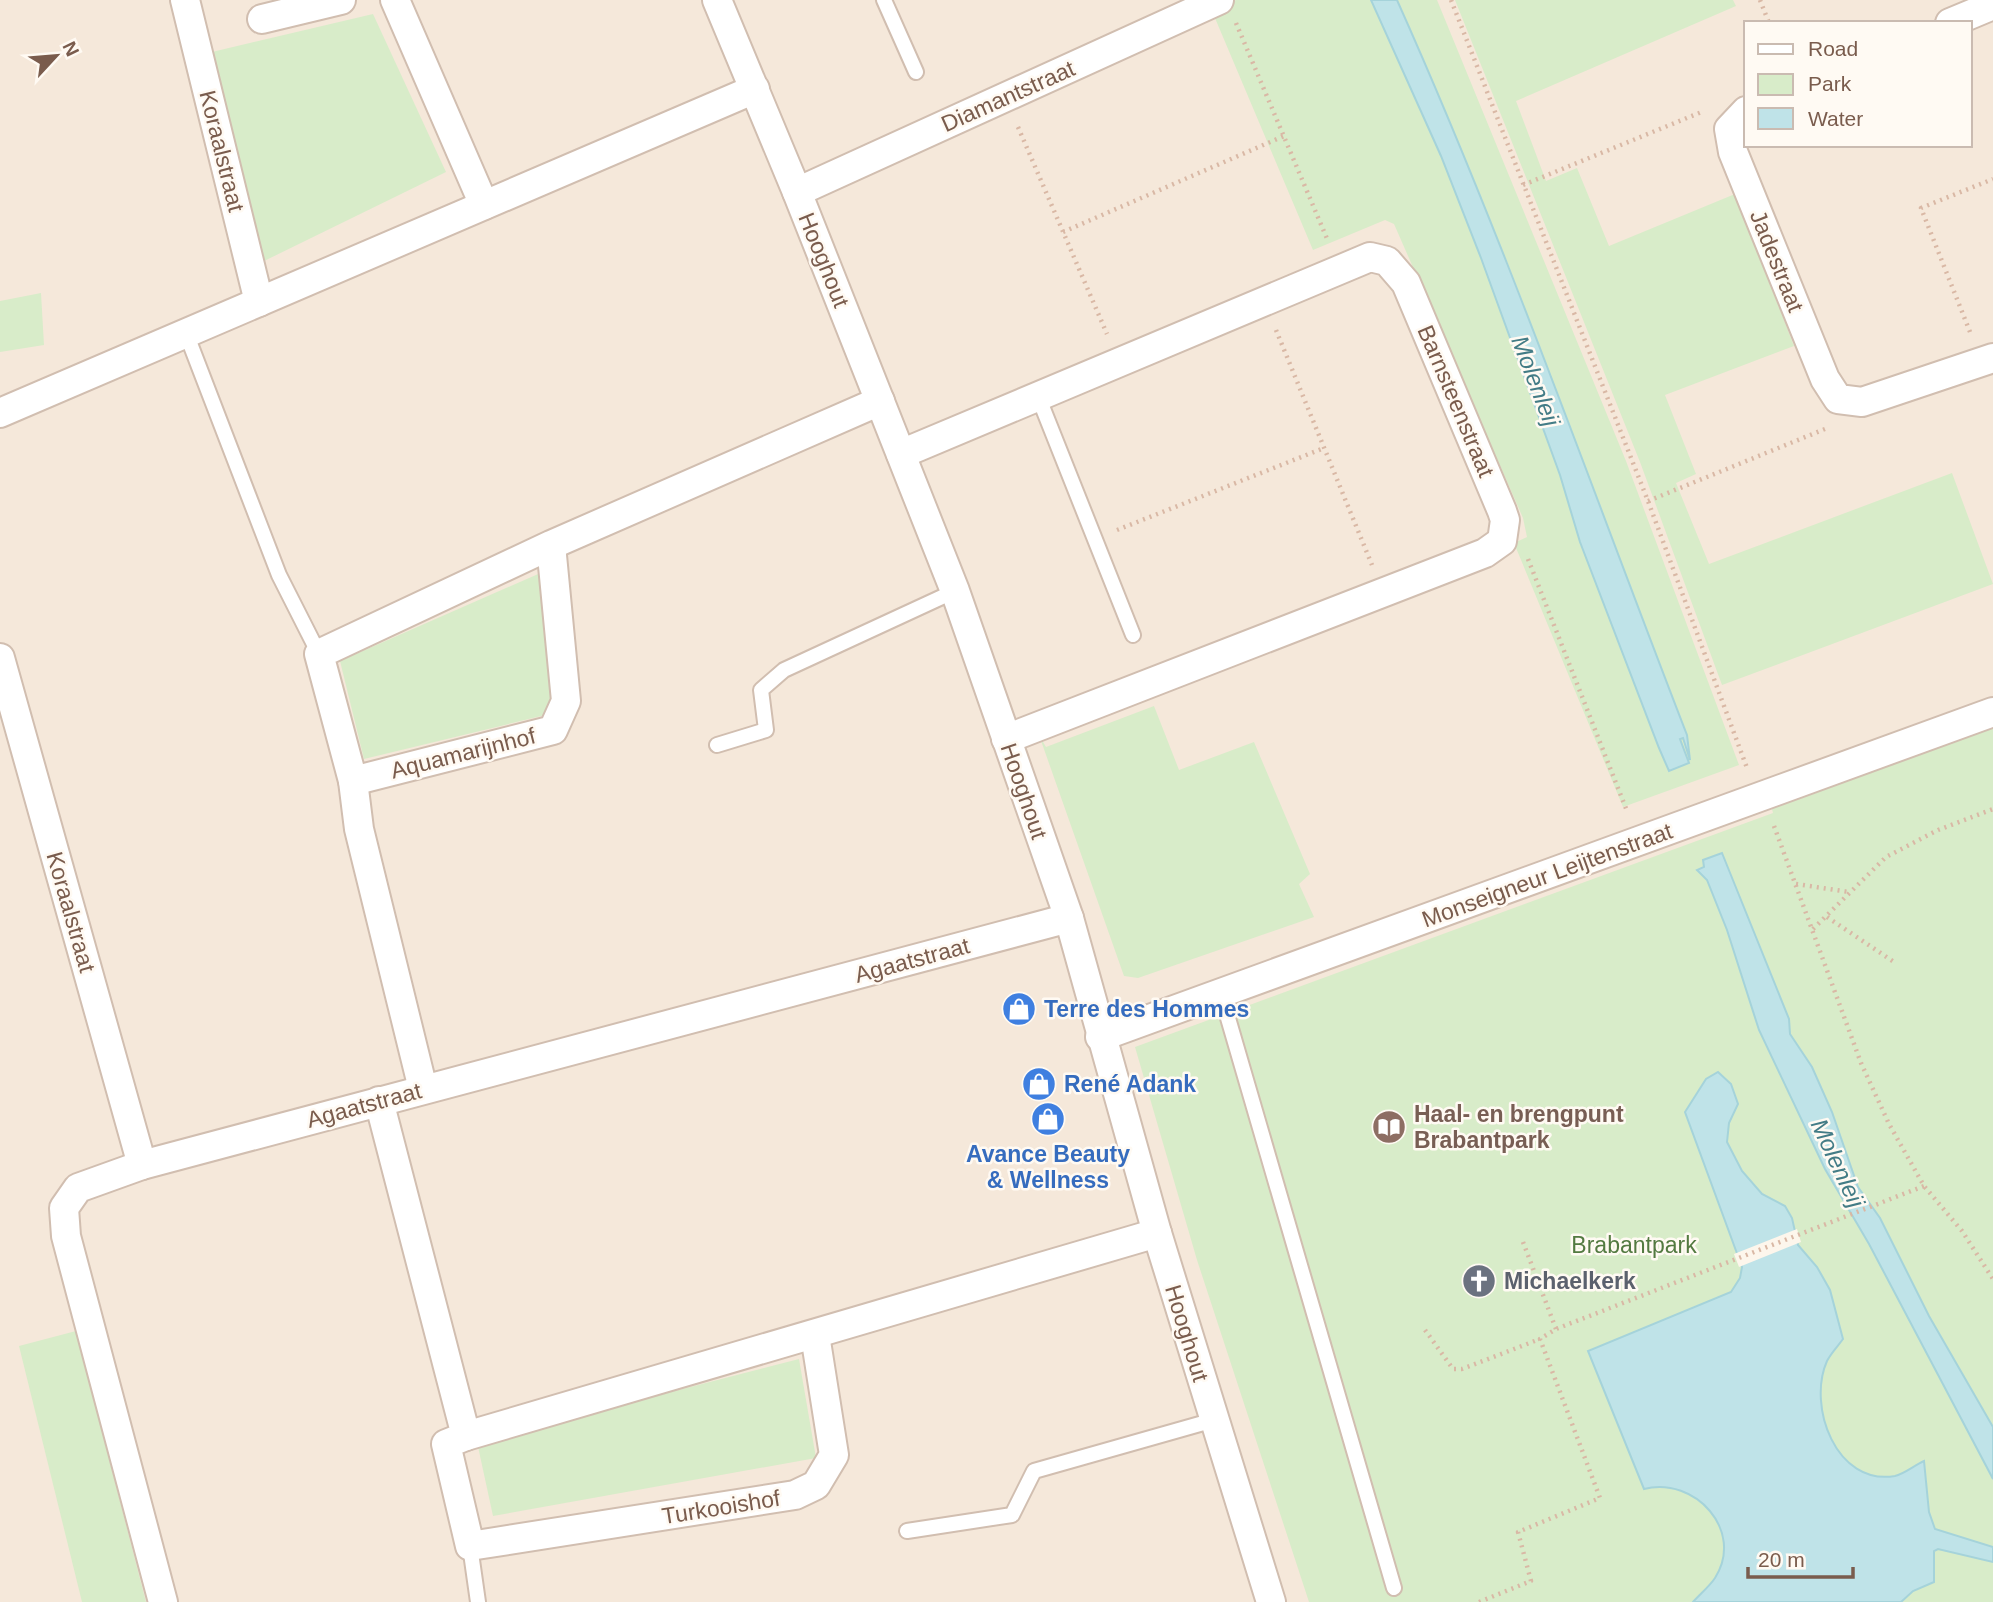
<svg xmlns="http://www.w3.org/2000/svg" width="1993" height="1602" viewBox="0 0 1993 1602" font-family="Helvetica,sans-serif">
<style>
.residential{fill:#f5e8da;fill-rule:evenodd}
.green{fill:#d8ecc9}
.water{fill:#bfe3e8;stroke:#a5d3da;stroke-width:2}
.pier{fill:#fdf6ec}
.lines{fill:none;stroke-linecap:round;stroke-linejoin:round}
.service-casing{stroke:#d1beb0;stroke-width:18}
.minor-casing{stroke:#d1beb0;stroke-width:32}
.path{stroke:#d9b8a5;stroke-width:4.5;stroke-dasharray:2 5;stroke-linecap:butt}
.service{stroke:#fff;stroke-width:14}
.minor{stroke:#fff;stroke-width:28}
.labels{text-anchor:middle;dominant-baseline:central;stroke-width:5;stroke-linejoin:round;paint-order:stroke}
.street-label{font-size:23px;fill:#7a5c4d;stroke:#fffaf3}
.shop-label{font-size:23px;font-weight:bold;fill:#366cbe;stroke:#fffaf3;text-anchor:start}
.education-label{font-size:23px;font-weight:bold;fill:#785e54;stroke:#fffaf3;text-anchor:start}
.park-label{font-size:23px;fill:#537a41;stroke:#fffaf3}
.worship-label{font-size:23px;font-weight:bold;fill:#5b616d;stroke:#fffaf3;text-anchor:start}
.water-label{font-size:24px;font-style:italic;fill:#437c86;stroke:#fffaf3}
</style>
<rect width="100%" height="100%" fill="#fdf6ec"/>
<path class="residential" d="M 0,0 L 1993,0 L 1993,1602 L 0,1602 ZM 1746,23 L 1970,23 L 1970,145 L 1746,145 Z"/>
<g class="green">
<polygon points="1236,0 1371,0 1441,156 1481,258 1560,475 1580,542 1670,771 1689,763 1680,739 1683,738 1689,755 1687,735 1508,264 1397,0 1437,0 1626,461 1739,765 1623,807 1514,543 1527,537 1523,518 1394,224 1385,220 1313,250 1212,11"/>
<polygon points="1455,0 1733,0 1736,6 1516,101 1546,181 1577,168 1609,246 1735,194 1794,346 1665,395 1696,474 1676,483 1709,564 1952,473 1993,584 1722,685 1640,462"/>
<polygon points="373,14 446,172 258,264 212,52"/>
<polygon points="41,293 44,345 0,352 0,301"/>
<polygon points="545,571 558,712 364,759 340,661"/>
<polygon points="1154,706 1179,770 1254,742 1310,874 1299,884 1314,917 1138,978 1124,976 1039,735 1046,747"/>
<polygon points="1993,728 1993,1602 1309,1602 1197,1260 1135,1047 1773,813 1772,809"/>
<polygon points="76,1331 146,1602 82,1602 19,1346"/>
<polygon points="799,1359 816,1458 493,1516 477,1442"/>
</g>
<g class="water">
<path d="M 1371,0 L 1397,0 C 1505,241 1592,490 1687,735 L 1690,760 L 1683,738 L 1680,739 L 1689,763 L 1669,771 L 1659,748 L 1580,542 L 1560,475 L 1481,258 L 1441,156 Z"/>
<polygon points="1722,853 1789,1019 1790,1034 1812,1067 1832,1112 1858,1187 1880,1218 1929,1316 1993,1427 1993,1479 1869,1244 1825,1169 1759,1030 1727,930 1707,880 1697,870 1704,867 1703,860"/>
<path d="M 1718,1072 L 1731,1084 L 1738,1104 L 1729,1123 L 1727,1142 L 1742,1171 L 1762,1194 L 1785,1206 L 1792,1218 L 1798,1245 L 1817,1267 L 1830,1290 L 1843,1339 C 1838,1346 1831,1353 1827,1361 C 1807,1406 1836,1486 1895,1476 C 1904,1474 1915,1465 1924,1461 L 1929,1512 L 1935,1529 L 1993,1547 L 1993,1562 L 1938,1549 L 1934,1551 L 1934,1582 L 1913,1591 L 1901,1602 L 1693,1602 C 1700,1594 1709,1587 1715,1578 C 1745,1531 1695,1476 1644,1489 L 1588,1351 L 1731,1292 L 1740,1278 L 1742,1267 L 1685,1112 L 1706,1079 Z"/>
</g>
<polygon class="pier" points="1797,1229 1801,1242 1739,1267 1734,1254"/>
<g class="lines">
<g class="service-casing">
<g id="service">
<polyline points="884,0 916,72"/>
<polyline points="186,333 279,575 319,654"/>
<polyline points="1038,396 1133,635"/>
<polyline points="717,745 766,730 761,690 784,670 955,591"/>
<polyline points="1221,994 1394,1588"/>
<polyline points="907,1531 1012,1515 1034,1471 1214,1420"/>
<polyline points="470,1546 478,1602"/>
</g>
</g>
<g class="minor-casing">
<g id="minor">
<polyline points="185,0 259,302"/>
<polyline points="395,0 484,205"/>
<polyline points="717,0 797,192 955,591 1069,918 1157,1233 1271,1602"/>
<polyline points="262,19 341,0"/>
<polyline points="1950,23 1993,5"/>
<polyline points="1746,111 1729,129 1733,152 1825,379 1838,399 1862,402 1993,358"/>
<polyline points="797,192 1219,0"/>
<polyline points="0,413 755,89"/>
<polyline points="901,454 1370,257 1387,261 1406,283 1502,511 1505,520 1502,541 1485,553 1006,739"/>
<polyline points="551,545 319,654 353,781 553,730 566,701 551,545 880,401"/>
<polyline points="0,658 142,1165"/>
<polyline points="353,781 359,829 423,1089"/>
<polyline points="1100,1037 1993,712"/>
<polyline points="379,1101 466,1436 446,1444 470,1546 795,1495 816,1485 834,1455 815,1335"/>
<polyline points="466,1436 1157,1233"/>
<polyline points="163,1602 66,1236 64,1208 78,1188 142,1165 1069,918"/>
</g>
</g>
<g class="path">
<polyline points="1451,0 1648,501 1747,768"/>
<polyline points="1760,0 1769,23"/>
<polyline points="1236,23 1328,241"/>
<polyline points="1018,127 1107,334"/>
<polyline points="1523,185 1704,111"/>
<polyline points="1063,232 1284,136"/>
<polyline points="1276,330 1372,565"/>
<polyline points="1970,332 1921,208 1993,179"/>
<polyline points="1648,501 1825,429"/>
<polyline points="1117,530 1324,448"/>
<polyline points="1528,559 1627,811"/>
<polyline points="1774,826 1861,1063 1889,1124 1924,1186 1962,1231 1993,1279"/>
<polyline points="1796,884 1849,892"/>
<polyline points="1827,917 1894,962"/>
<polyline points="1813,929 1886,857 1938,830 1993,809"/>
<polyline points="1523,1242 1556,1329"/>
<polyline points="1425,1330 1453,1369 1462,1369 1540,1339"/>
<polyline points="1479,1602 1531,1581 1518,1532 1600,1498 1540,1339 1556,1329 1924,1186"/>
</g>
<use href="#service" class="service"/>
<use href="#minor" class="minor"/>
</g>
<defs>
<g id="shop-disc" transform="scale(1.75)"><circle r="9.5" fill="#3f7fe0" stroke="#fffaf3"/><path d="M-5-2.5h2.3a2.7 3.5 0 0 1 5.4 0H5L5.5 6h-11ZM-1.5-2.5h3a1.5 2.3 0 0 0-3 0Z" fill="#fff"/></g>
<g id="library-disc" transform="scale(1.75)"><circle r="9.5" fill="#8d6e63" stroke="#fffaf3"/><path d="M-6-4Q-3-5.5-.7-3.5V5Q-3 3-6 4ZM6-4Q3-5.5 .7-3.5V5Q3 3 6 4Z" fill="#fff"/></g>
<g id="church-disc" transform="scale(1.75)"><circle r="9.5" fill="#6b7280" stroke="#fffaf3"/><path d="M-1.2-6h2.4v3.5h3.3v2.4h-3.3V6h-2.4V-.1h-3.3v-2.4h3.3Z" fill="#fff"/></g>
</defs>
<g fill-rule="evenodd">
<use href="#shop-disc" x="1019" y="1009"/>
<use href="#shop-disc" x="1039" y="1084"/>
<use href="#shop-disc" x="1048" y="1119"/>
<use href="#library-disc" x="1389" y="1127"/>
<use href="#church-disc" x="1479" y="1281"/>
</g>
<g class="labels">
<g class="street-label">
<text transform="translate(1008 96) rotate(-24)">Diamantstraat</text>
<text transform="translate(222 151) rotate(76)">Koraalstraat</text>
<text transform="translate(824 260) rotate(68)">Hooghout</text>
<text transform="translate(1777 261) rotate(68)">Jadestraat</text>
<text transform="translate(1456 401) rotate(67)">Barnsteenstraat</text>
<text transform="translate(463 753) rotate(-14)">Aquamarijnhof</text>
<text transform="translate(1024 791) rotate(71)">Hooghout</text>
<text transform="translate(1547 875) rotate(-20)">Monseigneur Leijtenstraat</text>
<text transform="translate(71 912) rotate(74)">Koraalstraat</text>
<text transform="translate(912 960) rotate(-15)">Agaatstraat</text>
<text transform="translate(364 1105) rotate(-15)">Agaatstraat</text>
<text transform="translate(1187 1333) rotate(73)">Hooghout</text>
<text transform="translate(721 1507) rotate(-9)">Turkooishof</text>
</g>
<g class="shop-label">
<text x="1044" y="1009">Terre des Hommes</text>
<text x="1064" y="1084">René Adank</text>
<text x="1048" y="1154" text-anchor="middle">Avance Beauty<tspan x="1048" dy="26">&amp; Wellness</tspan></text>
</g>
<g class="education-label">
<text x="1414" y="1114">Haal- en brengpunt<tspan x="1414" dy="26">Brabantpark</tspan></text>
</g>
<g class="park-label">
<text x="1634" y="1245">Brabantpark</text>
</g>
<g class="worship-label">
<text x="1504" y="1281">Michaelkerk</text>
</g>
<g class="water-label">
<text transform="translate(1536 381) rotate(69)">Molenleij</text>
<text transform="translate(1838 1163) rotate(65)">Molenleij</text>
</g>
</g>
<rect x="1744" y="21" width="228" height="126" fill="#fffaf3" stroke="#cabbb1" stroke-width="2"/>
<rect x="1758" y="44" width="35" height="10" fill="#ffffff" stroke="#cabbb1" stroke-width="2"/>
<text x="1808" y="56" font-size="21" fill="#7a5c4d">Road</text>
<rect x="1758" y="74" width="35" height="21" fill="#d8ecc9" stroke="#cabbb1" stroke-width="2"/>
<text x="1808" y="91" font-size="21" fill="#7a5c4d">Park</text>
<rect x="1758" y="108" width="35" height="21" fill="#bfe3e8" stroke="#cabbb1" stroke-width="2"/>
<text x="1808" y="126" font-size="21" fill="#7a5c4d">Water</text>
<g transform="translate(56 56) rotate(64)" stroke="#fffaf3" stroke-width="5" paint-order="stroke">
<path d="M0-5L12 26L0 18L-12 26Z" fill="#7a5c4d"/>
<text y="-10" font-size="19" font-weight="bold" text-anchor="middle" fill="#7a5c4d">N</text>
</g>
<path d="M1748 1567v10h105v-10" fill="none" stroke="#7a5c4d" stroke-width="3.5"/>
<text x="1758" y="1567" font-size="21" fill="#7a5c4d" stroke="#fffaf3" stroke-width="5" paint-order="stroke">20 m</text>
</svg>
